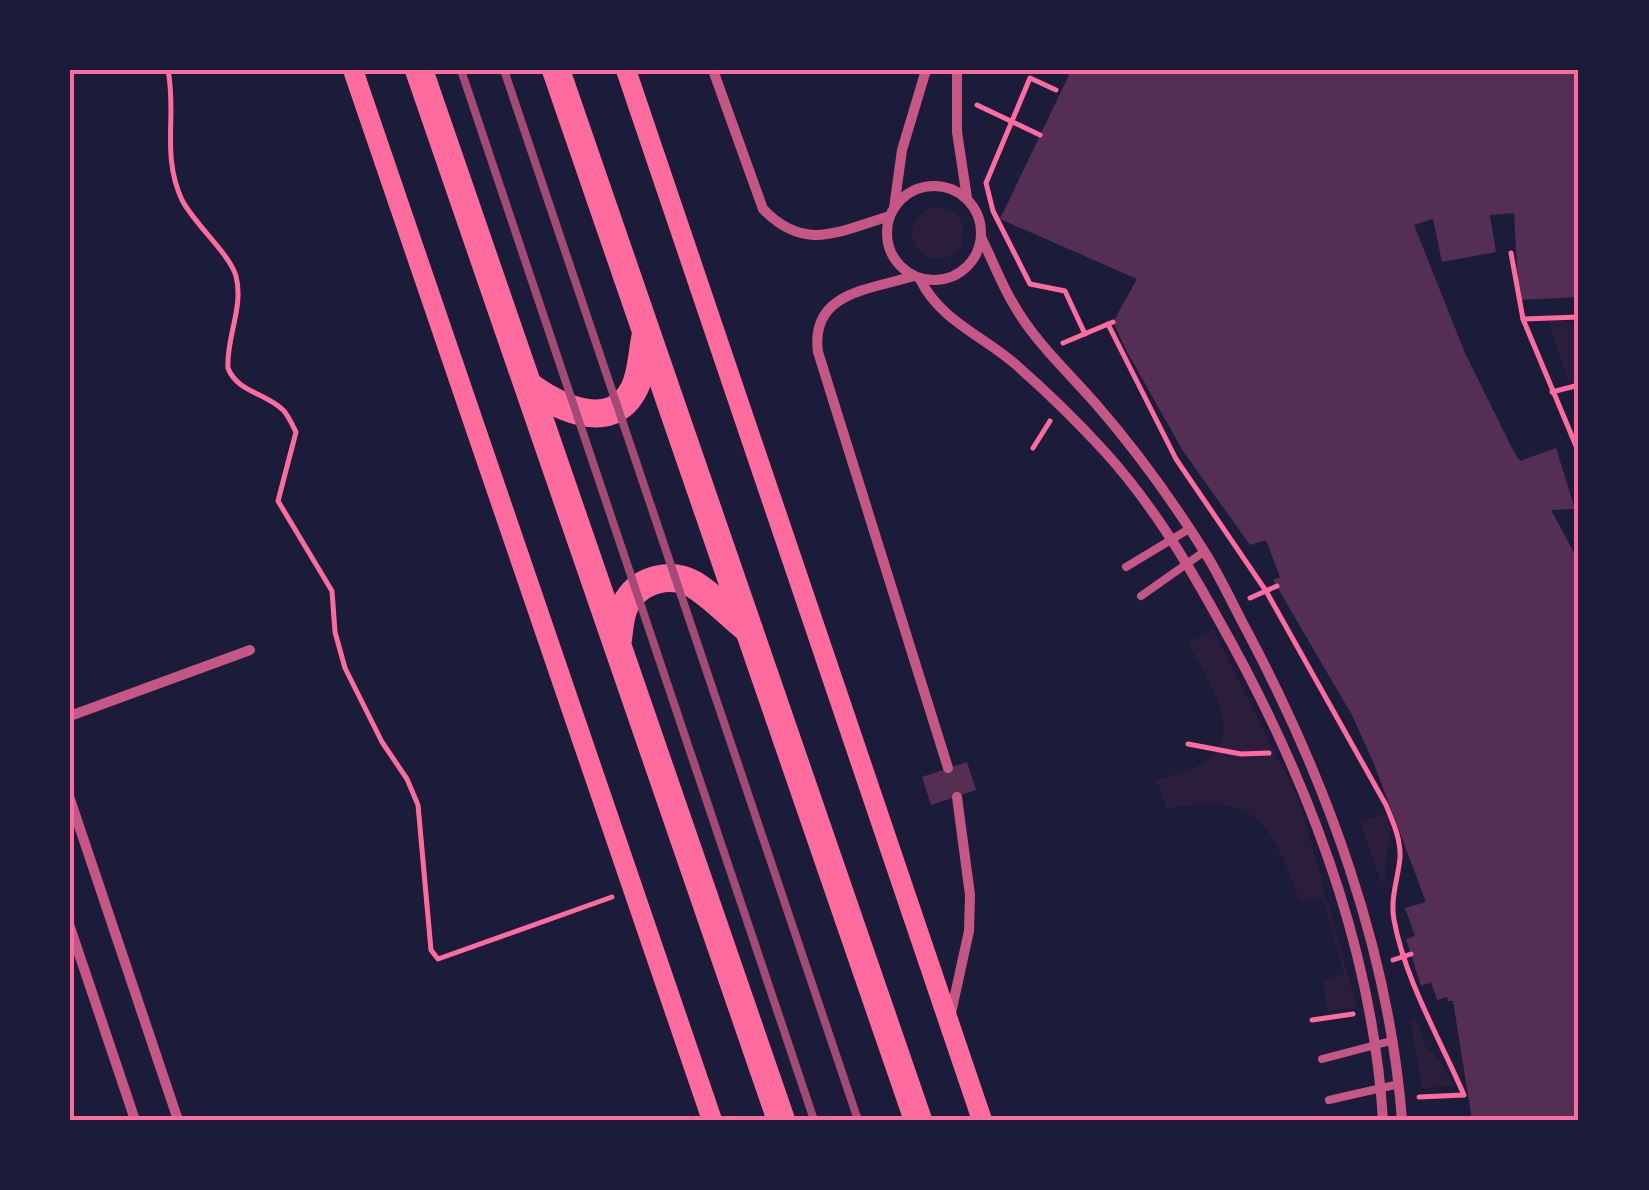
<svg xmlns="http://www.w3.org/2000/svg" width="1649" height="1190" viewBox="0 0 1649 1190" font-family="Mulish,sans-serif">
<style>
.green{fill:#2a1e3b}
.building{fill:#542f53}
.lines{fill:none;stroke-linecap:round;stroke-linejoin:round}
.path{stroke:#ff6b9d;stroke-width:5}
.service{stroke:#c65784;stroke-width:8}
.minor{stroke:#c65784;stroke-width:10}
.secondary{stroke:#ff6b9d;stroke-width:20}
.trunk{stroke:#ff6b9d;stroke-width:28}
.rail{stroke:#a44b75;stroke-width:8}
.neatline{fill:none;stroke:#ff6b9d;stroke-width:4}
</style>
<rect width="100%" height="100%" fill="#1b1b3a"/>
<g class="green">
<circle cx="938" cy="233" r="26"/>
<polygon points="1548,321 1561,321 1579,326 1579,380 1569,383"/>
<path d="M 1213,630 L 1299,800 L 1357,1007 L 1328,1011 L 1322,981 L 1344,975 L 1323,898 L 1300,902 C 1271,824 1259,791 1167,809 L 1156,780 C 1169,776 1183,773 1195,767 C 1253,742 1207,680 1188,643 Z"/>
<path d="M 1388,813 C 1395,834 1382,857 1386,883 L 1381,882 L 1360,821 Z"/>
<polygon points="1416,1017 1425,1045 1442,1064 1452,1085 1422,1089 1410,1020"/>
</g>
<g class="building">
<polygon points="1061,70 1579,70 1579,297 1519,300 1514,213 1490,215 1496,252 1442,262 1433,219 1414,225 1465,353 1514,452 1520,461 1556,448 1575,509 1551,510 1579,562 1579,1120 1472,1120 1453,1001 1448,1001 1447,997 1437,1000 1431,982 1421,986 1406,939 1415,936 1405,908 1426,902 1374,764 1353,717 1273,580 1280,577 1266,540 1250,545 1183,451 1126,350 1113,322 1137,279 1000,219 1069,75"/>
<polygon points="967,762 976,790 931,805 922,777"/>
</g>
<g class="lines">
<g class="path">
<path d="M 168,70 C 177,115 161,155 182,200 C 195,225 229,253 236,276 C 244,307 226,338 228,368 C 237,392 266,393 283,410 C 288,415 292,424 296,432 L 278,501 L 332,591 L 335,632 L 345,668 L 382,742 L 407,779 L 418,805 L 431,950 L 438,959 L 612,897"/>
<polyline points="1056,90 1030,78 986,183 993,211 1030,284 1065,291 1085,334"/>
<polyline points="977,105 1040,135"/>
<polyline points="1511,253 1523,319 1579,453"/>
<polyline points="1523,319 1579,317"/>
<path d="M 1108,324 L 1176,459 L 1266,591 L 1386,805 C 1393,822 1401,839 1400,858 C 1398,879 1390,898 1394,920 C 1405,980 1440,1039 1464,1095 L 1419,1097"/>
<polyline points="1063,343 1113,322"/>
<polyline points="1552,392 1579,385"/>
<polyline points="1033,448 1050,421"/>
<polyline points="1250,598 1277,586"/>
<polyline points="1188,744 1241,754 1269,753"/>
<polyline points="1393,960 1411,954"/>
<polyline points="1312,1020 1353,1014"/>
</g>
<g class="service">
<polyline points="1126,567 1189,529"/>
<polyline points="1141,596 1205,551"/>
<polyline points="1322,1059 1391,1041"/>
<polyline points="1329,1100 1399,1084"/>
</g>
<g class="minor">
<path d="M 713,70 L 763,209 C 805,253 839,231 890,216"/>
<polyline points="957,70 957,132 967,198"/>
<circle cx="934" cy="233" r="47"/>
<polyline points="894,208 902,150 926,70"/>
<path d="M 981,237 C 992,259 1001,284 1014,305 C 1035,342 1068,372 1096,404 C 1135,449 1172,500 1204,551 C 1220,576 1233,605 1247,631 C 1326,780 1389,950 1402,1120"/>
<path d="M 914,276 C 869,290 810,292 818,352 L 948,768"/>
<path d="M 920,279 C 939,319 981,335 1014,363 C 1046,391 1077,421 1106,453 C 1150,502 1184,557 1216,615 C 1303,768 1372,943 1383,1120"/>
<polyline points="70,716 250,650"/>
<polyline points="70,799 178,1120"/>
<polyline points="70,927 135,1120"/>
<polyline points="951,1013 969,931 970,895 957,797"/>
</g>
<g class="secondary">
<polyline points="353,70 712,1120"/>
<polyline points="626,70 982,1120"/>
</g>
<g class="trunk">
<polyline points="419,70 781,1120"/>
<polyline points="556,70 918,1120"/>
<path d="M 529,386 C 558,407 611,434 634,389 C 642,374 642,351 646,334"/>
<path d="M 618,639 C 620,625 620,612 628,600 C 641,579 671,572 693,584 C 713,596 731,616 749,630"/>
</g>
<g class="rail">
<polyline points="461,70 814,1120"/>
<polyline points="504,70 858,1120"/>
</g>
</g>
<rect width="1649" height="1190" fill="none" stroke="#1b1b3a" stroke-width="145"/>
<rect x="72" y="72" width="1504" height="1046" class="neatline"/>
</svg>
